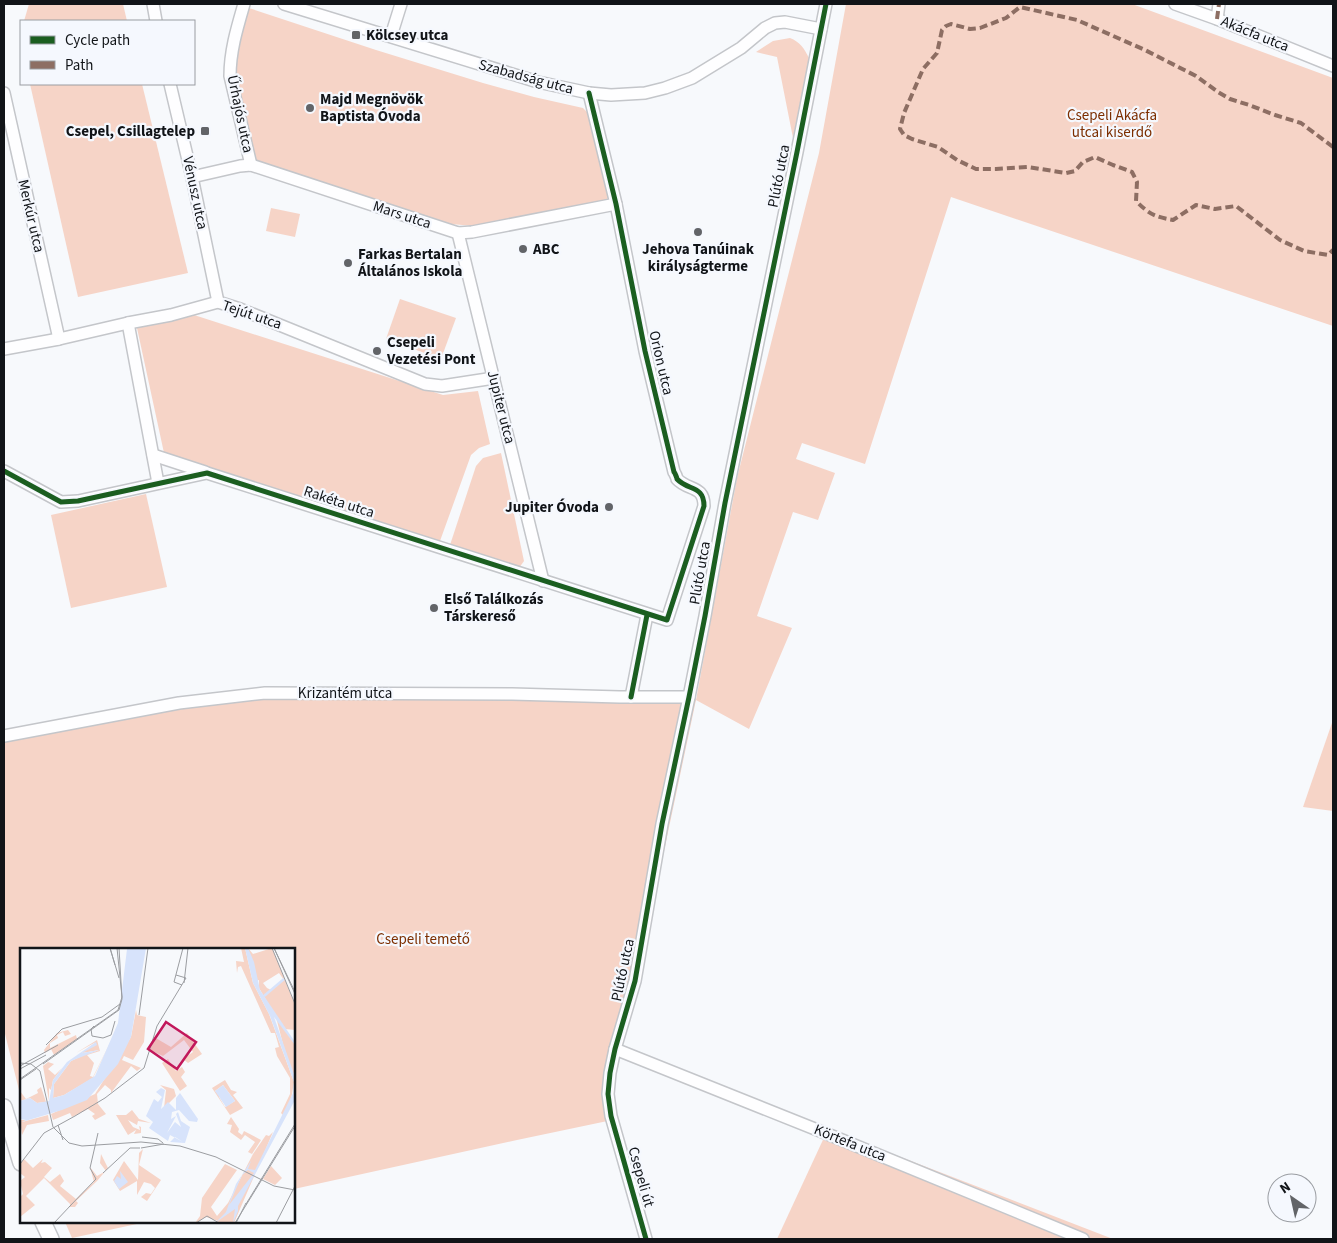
<svg xmlns="http://www.w3.org/2000/svg" width="1337" height="1243" viewBox="0 0 1337 1243" font-family="'Source Sans 3',sans-serif">
<style>
.green{fill:#f6d4c7}
.lines{fill:none;stroke-linecap:round;stroke-linejoin:round}
.minor-casing{stroke:#c4c6ca;stroke-width:14}
.major-casing{stroke:#c4c6ca;stroke-width:18}
.minor{stroke:#fefeff;stroke-width:11}
.major{stroke:#fefeff;stroke-width:15}
.quiet{stroke:#8d6e63;stroke-width:4;stroke-dasharray:8 4;stroke-linecap:butt}
.cycleway-casing{stroke:#f5f8fe;stroke-width:8}
.cycleway{stroke:#1b5e20;stroke-width:5}
.poi-dot{fill:#626468;stroke:#f5f8fe;stroke-width:2}
.labels{text-anchor:middle;dominant-baseline:central;stroke-width:4.5;stroke-linejoin:round;paint-order:stroke}
.street-label{font-size:15px;fill:#111418;stroke:#f5f8fe}
.poi-label{font-size:15px;font-weight:bold;fill:#111418;stroke:#f5f8fe;text-anchor:start}
.park-label{font-size:15px;fill:#7c2e00;stroke:#f5f8fe}
.inset-river{fill:none;stroke:#d7e3fb;stroke-width:2.5}
.inset-road{fill:none;stroke:#9b9da1;stroke-width:1}
.view{fill:#c2185b;fill-opacity:0.15;stroke:#c2185b;stroke-width:2.5}
.inset-edge{fill:none;stroke:#111418;stroke-width:2.5}
</style>
<rect width="100%" height="100%" fill="#f7f9fc"/>
<g class="green">
<polygon points="29,4 123,4 127,21 24,21"/>
<polygon points="846,4 1132,4 1333,78 1333,326 951,197 865,464 802,443 796,459 835,473 818,520 793,512 757,616 792,628 749,729 696,700 624,1040 612,1084 617,1119 517,1140 294,1189 294,949 21,949 21,1098 4,1030 4,740 200,699 391,691 696,700 737,478 819,153"/>
<polygon points="249,8 376,50 483,83 534,97 583,108 590,115 608,198 604,201 474,226 451,224 253,161 234,80 234,61"/>
<path d="M 790,38 C 800,42 804,48 809,58 L 793,138 L 777,57 L 756,52 L 773,41 Z"/>
<polygon points="30,84 142,84 188,273 78,297"/>
<polygon points="271,208 300,214 295,237 266,231"/>
<polygon points="400,299 456,318 441,359 386,339"/>
<polygon points="191,314 443,395 478,391 490,444 479,448 471,455 440,541 164,453 137,328"/>
<polygon points="501,453 524,561 519,568 450,545 476,466 483,458"/>
<polygon points="146,494 167,587 71,608 51,515"/>
<polygon points="1333,720 1333,811 1303,807"/>
<polygon points="828,1129 1113,1239 777,1239"/>
<polygon points="65,1222 146,1222 72,1238"/>
</g>
<g class="lines">
<g class="minor-casing">
<g id="minor">
<polyline points="153,4 156,21"/>
<path d="M 244,4 C 237,28 230,51 230,76 L 251,165"/>
<polyline points="284,4 538,82 589,93 611,95 645,93 665,88 692,78 741,48 765,28 775,23 785,22 821,29"/>
<polyline points="1175,4 1217,19 1333,66"/>
<polyline points="1217,19 1219,4"/>
<polyline points="391,36 401,4"/>
<polyline points="170,84 192,177 218,302"/>
<polyline points="4,93 59,339"/>
<polyline points="192,177 240,166 251,165 458,233 472,232 616,204"/>
<polyline points="458,233 543,581"/>
<polyline points="128,323 158,483"/>
<polyline points="4,349 59,339 128,323 171,315 218,302 240,309 425,384 442,386 494,378"/>
<polyline points="153,455 205,472"/>
<path d="M 4,471 L 61,502 L 78,501 L 207,473 L 667,620 L 704,506 C 704,485 688,491 677,479 C 677,478 675,473 674,472 L 645,351 L 616,204 L 589,93"/>
<polyline points="631,697 647,615"/>
<polyline points="4,736 179,703 265,693 512,694 620,697 689,697"/>
<polyline points="615,1049 825,1133 1083,1239"/>
<polyline points="646,1239 611,1116 608,1094 610,1073 615,1049 635,981 662,824 689,697 705,616 725,503 797,152 826,4"/>
</g>
</g>
<g class="major-casing">
<g id="major">
<polyline points="4,1107 21,1163"/>
<polyline points="43,1222 51,1239"/>
</g>
</g>
<use href="#minor" class="minor"/>
<use href="#major" class="major"/>
<g class="quiet">
<polyline points="1217,19 1219,4"/>
<path d="M 1333,147 L 1301,123 L 1275,115 L 1249,105 L 1230,99 L 1218,92 L 1196,76 L 1145,50 L 1077,20 L 1020,7 L 1006,18 L 980,28 L 970,29 L 951,24 L 946,26 L 942,30 L 937,53 L 923,69 L 904,113 L 900,129 L 904,135 L 912,139 L 938,147 L 957,160 L 976,169 L 996,169 L 1028,167 L 1066,173 L 1075,171 L 1083,162 L 1095,157 L 1113,165 L 1132,172 L 1137,182 L 1136,201 C 1149,214 1155,217 1173,220 L 1196,205 L 1215,209 L 1236,206 L 1280,240 L 1304,251 L 1328,255 L 1333,250"/>
</g>
<g class="cycleway-casing">
<g id="cycleway">
<path d="M 4,471 L 61,502 L 78,501 L 207,473 L 667,620 L 704,506 C 704,485 688,491 677,479 C 677,478 675,473 674,472 L 645,351 L 616,204 L 589,93"/>
<polyline points="631,697 647,615"/>
<polyline points="646,1239 611,1116 608,1094 610,1073 615,1049 635,981 662,824 689,697 705,616 725,503 797,152 826,4"/>
</g>
</g>
<use href="#cycleway" class="cycleway"/>
</g>
<g class="poi-dot">
<rect x="351" y="30" width="10" height="10" rx="2.5"/>
<circle cx="310" cy="108" r="5"/>
<rect x="200" y="126" width="10" height="10" rx="2.5"/>
<circle cx="698" cy="232" r="5"/>
<circle cx="523" cy="249" r="5"/>
<circle cx="348" cy="263" r="5"/>
<circle cx="377" cy="351" r="5"/>
<circle cx="609" cy="507" r="5"/>
<circle cx="434" cy="608" r="5"/>
</g>
<g class="labels">
<g class="street-label">
<text transform="translate(1255 34) rotate(22)">Akácfa utca</text>
<text transform="translate(526 77) rotate(15)">Szabadság utca</text>
<text transform="translate(240 114) rotate(78)">Űrhajós utca</text>
<text transform="translate(779 176) rotate(-79)">Plútó utca</text>
<text transform="translate(195 193) rotate(78)">Vénusz utca</text>
<text transform="translate(402 215) rotate(18)">Mars utca</text>
<text transform="translate(31 216) rotate(77)">Merkúr utca</text>
<text transform="translate(252 315) rotate(19)">Tejút utca</text>
<text transform="translate(661 363) rotate(77)">Orion utca</text>
<text transform="translate(501 407) rotate(76)">Jupiter utca</text>
<text transform="translate(339 502) rotate(18)">Rakéta utca</text>
<text transform="translate(700 573) rotate(-80)">Plútó utca</text>
<text x="345" y="693">Krizantém utca</text>
<text transform="translate(623 970) rotate(-78)">Plútó utca</text>
<text transform="translate(850 1143) rotate(22)">Körtefa utca</text>
<text transform="translate(641 1177) rotate(74)">Csepeli út</text>
</g>
<g class="poi-label">
<text x="366" y="35">Kölcsey utca</text>
<text x="320" y="99">Majd Megnövök<tspan x="320" dy="17">Baptista Óvoda</tspan></text>
<text x="195" y="131" text-anchor="end">Csepel, Csillagtelep</text>
<text x="533" y="249">ABC</text>
<text x="698" y="249" text-anchor="middle">Jehova Tanúinak<tspan x="698" dy="17">királyságterme</tspan></text>
<text x="358" y="254">Farkas Bertalan<tspan x="358" dy="17">Általános Iskola</tspan></text>
<text x="387" y="342">Csepeli<tspan x="387" dy="17">Vezetési Pont</tspan></text>
<text x="599" y="507" text-anchor="end">Jupiter Óvoda</text>
<text x="444" y="599">Első Találkozás<tspan x="444" dy="17">Társkereső</tspan></text>
</g>
<g class="park-label">
<text x="1112" y="115">Csepeli Akácfa<tspan x="1112" dy="17">utcai kiserdő</tspan></text>
<text x="423" y="939">Csepeli temető</text>
</g>
</g>
<g transform="translate(20 948)">
<rect width="275" height="275" fill="#f7f9fc"/>
<path d="M 221,0 L 225,0 L 233,35 L 249,66 L 274,134 L 271,152 L 263,167 L 261,165 L 270,146 L 270,130 L 257,108 L 255,100 L 259,99 L 255,85 L 251,85 L 221,18 L 218,19 L 217,25 L 216,13 L 224,14 ZM 228,0 L 233,6 L 252,0 L 275,57 L 275,82 L 265,81 L 275,97 L 275,129 L 266,108 L 256,69 L 239,40 L 239,32 L 236,33 ZM 259,25 L 264,32 L 251,42 L 247,40 L 243,35 ZM 116,62 L 117,67 L 126,69 L 124,94 L 113,112 L 104,108 L 102,112 L 121,120 L 117,123 L 111,118 L 91,145 L 91,142 L 85,137 L 77,146 L 78,156 L 86,166 L 75,172 L 72,168 L 75,166 L 68,161 L 52,169 L 50,165 L 33,172 L 31,166 L 75,146 L 111,89 ZM 48,82 L 51,86 L 45,88 L 43,84 L 37,87 L 38,90 L 30,95 L 30,100 L 56,87 L 57,91 L 34,107 L 31,101 L 25,105 L 24,102 L 37,85 ZM 95,85 L 73,130 L 44,147 L 33,150 L 34,136 L 51,113 L 64,107 L 79,102 L 62,105 L 76,94 L 56,105 L 77,92 L 80,103 L 67,107 L 74,115 L 70,128 L 73,129 ZM 167,85 L 182,106 L 168,115 L 163,111 L 173,104 L 164,92 L 143,108 L 130,102 L 134,89 L 151,99 ZM 148,111 L 156,123 L 162,119 L 165,124 L 161,129 L 167,138 L 160,143 L 142,115 ZM 28,114 L 34,116 L 28,121 L 35,127 L 42,120 L 33,132 L 31,142 L 29,140 L 29,153 L 23,118 ZM 205,132 L 211,142 L 217,144 L 213,147 L 223,160 L 210,167 L 192,140 ZM 203,137 L 215,153 L 205,159 L 199,149 L 205,150 L 195,143 ZM 140,137 L 154,141 L 156,148 L 144,160 L 146,142 ZM 21,139 L 26,154 L 17,155 L 10,150 L 0,153 L 0,143 L 6,151 L 18,145 L 17,142 ZM 112,162 L 119,171 L 131,175 L 118,173 L 117,177 L 108,172 L 113,179 L 120,182 L 119,178 L 121,179 L 121,185 L 114,186 L 116,182 L 108,187 L 96,167 L 106,167 ZM 28,167 L 29,173 L 7,177 L 2,187 L 0,172 L 6,172 L 2,174 ZM 211,169 L 219,181 L 218,184 L 222,187 L 224,183 L 241,192 L 232,206 L 228,204 L 235,194 L 225,187 L 221,192 L 210,184 L 212,177 L 207,176 ZM 253,184 L 214,275 L 195,275 L 198,273 L 186,269 L 175,275 L 180,268 L 182,250 L 205,216 L 217,222 L 191,259 L 197,268 L 208,255 L 233,206 L 246,187 L 249,188 ZM 123,201 L 119,217 L 141,232 L 127,253 L 121,249 L 126,245 L 131,246 L 135,240 L 131,236 L 124,234 L 117,247 L 117,233 L 100,243 L 93,232 L 104,213 L 118,232 L 119,205 ZM 81,206 L 88,220 L 77,233 L 56,253 L 58,255 L 55,259 L 50,259 L 50,256 L 24,230 L 6,248 L 15,257 L 0,269 L 0,249 L 3,246 L 0,233 L 5,229 L 0,225 L 0,216 L 4,211 L 13,220 L 23,211 L 21,215 L 25,214 L 32,220 L 24,229 L 30,234 L 40,226 L 44,233 L 40,238 L 56,251 L 74,234 L 70,219 L 77,228 L 86,223 L 80,215 ZM 251,218 L 262,230 L 255,237 L 243,231 Z" fill="#f6d4c7" fill-rule="evenodd"/>
<path d="M 126,0 L 111,89 L 98,116 L 67,152 L 42,162 L 2,174 L 6,172 L 0,171 L 0,153 L 10,150 L 17,155 L 29,153 L 33,132 L 47,114 L 76,94 L 77,97 L 62,105 L 79,102 L 51,113 L 34,136 L 33,150 L 44,147 L 75,128 L 98,75 L 107,1 ZM 225,0 L 228,0 L 234,14 L 240,42 L 275,94 L 275,97 L 254,69 L 275,129 L 275,152 L 218,258 L 218,263 L 213,275 L 215,261 L 195,275 L 206,264 L 216,236 L 231,213 L 228,221 L 235,222 L 273,145 L 274,134 L 250,68 L 233,35 ZM 228,222 L 234,225 L 209,257 L 222,227 ZM 203,137 L 215,153 L 206,159 L 195,143 ZM 141,140 L 145,142 L 141,161 L 148,154 L 156,162 L 156,150 L 160,145 L 178,171 L 177,174 L 169,173 L 159,162 L 152,164 L 151,171 L 156,168 L 147,185 L 155,174 L 161,179 L 156,166 L 158,164 L 161,173 L 170,179 L 165,195 L 150,194 L 155,189 L 163,194 L 150,187 L 148,193 L 129,180 L 133,174 L 126,168 L 134,151 L 138,154 L 142,149 L 136,144 ZM 100,223 L 108,234 L 99,241 L 94,233 L 97,228 L 101,231 Z" fill="#d7e3fb" fill-rule="evenodd"/>
<path class="inset-river" d="M 244,48 L 264,31"/>
<path class="inset-road" d="M 90,0 L 99,30M 90,0 L 95,17M 252,0 L 275,56M 254,0 L 275,46M 254,0 L 275,44M 164,35 L 168,0M 162,37 L 154,34 L 163,0M 119,67 L 128,0M 74,78 L 71,81 L 72,88 L 83,90 L 91,87 L 95,73M 26,97 L 42,81 L 82,69 L 100,56M 0,115 L 11,116 L 20,123 L 33,179 L 49,195 L 62,198 L 121,194 L 160,198 L 196,209 L 254,238 L 275,242M 23,116 L 99,62 L 102,51 L 99,0M 0,118 L 38,97M 0,121 L 26,107M 0,131 L 98,62 L 102,49 L 97,0M 0,132 L 16,121M 55,168 L 85,150 L 124,120 L 137,78 L 166,30 L 156,27M 38,177 L 43,192M 122,189 L 138,191 L 143,195M 121,200 L 144,196M 0,216 L 24,185 L 55,168M 83,225 L 110,200 L 120,200M 226,256 L 275,176M 49,259 L 76,231 L 70,220 L 78,185M 34,275 L 51,257M 176,275 L 187,268 L 199,275M 215,275 L 275,178M 216,275 L 226,255M 256,275 L 275,238"/>
<path class="view" d="M 146,74 L 176,94 L 157,121 L 128,101 Z"/>
<rect width="275" height="275" class="inset-edge"/>
</g>
<rect width="1337" height="1243" fill="none" stroke="#111418" stroke-width="10"/>
<rect x="20" y="20" width="175" height="65" fill="#f5f8fe" stroke="#9a9da2"/>
<rect x="30" y="36" width="25" height="8" fill="#1b5e20" stroke="#9a9da2"/>
<text x="65" y="45" font-size="15" fill="#111418">Cycle path</text>
<rect x="30" y="61" width="25" height="8" fill="#8d6e63" stroke="#9a9da2"/>
<text x="65" y="70" font-size="15" fill="#111418">Path</text>
<g transform="translate(1292 1198) rotate(326)"><circle r="24" fill="#f5f8fe" stroke="#9a9da2"/>
<path d="M0-4L9 19L0 12L-9 19Z" fill="#626468"/>
<text y="-8" font-size="14" font-weight="bold" text-anchor="middle" fill="#111418">N</text>
</g>
</svg>
